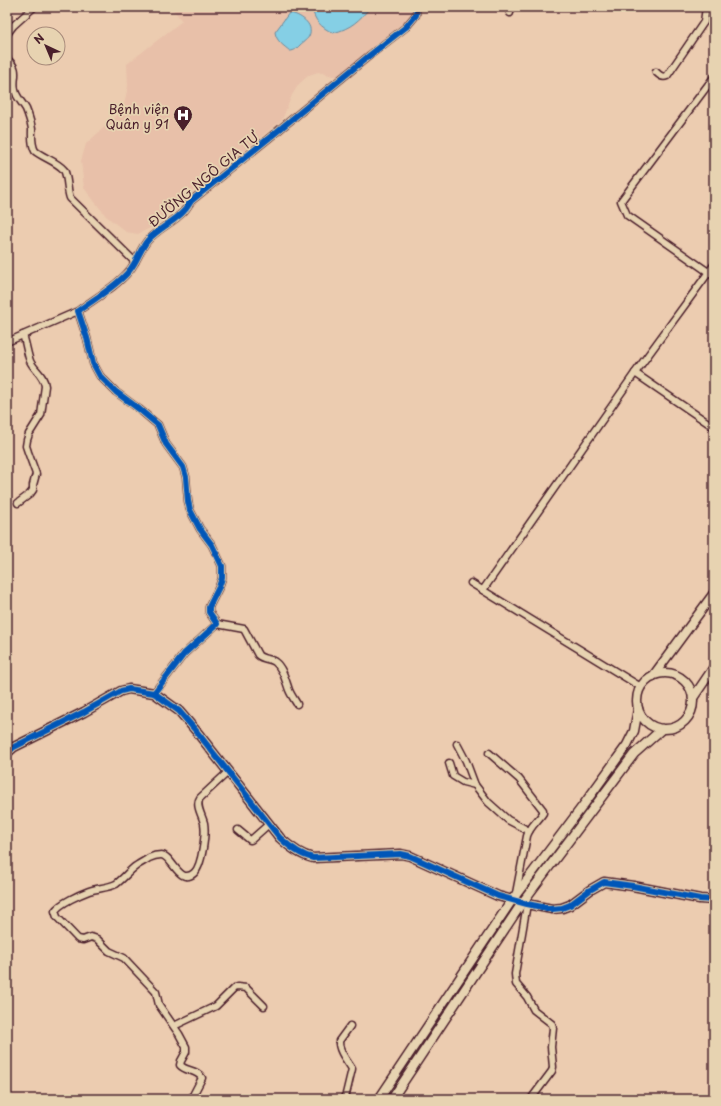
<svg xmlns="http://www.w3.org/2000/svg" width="721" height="1106" viewBox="0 0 721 1106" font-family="'Playpen Sans',sans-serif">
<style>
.built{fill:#e8c0a9}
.water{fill:#85cfe5;stroke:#6d899b}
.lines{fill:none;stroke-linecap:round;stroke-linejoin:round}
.minor-casing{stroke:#4a1f2b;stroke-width:9}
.tertiary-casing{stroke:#4a1f2b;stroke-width:11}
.minor{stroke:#e7d3b1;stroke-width:6}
.tertiary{stroke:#e7d3b1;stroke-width:8}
.cycleway-casing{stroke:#e7d3b1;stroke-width:8}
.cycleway{stroke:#0057b8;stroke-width:6}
.labels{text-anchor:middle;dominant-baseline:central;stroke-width:3.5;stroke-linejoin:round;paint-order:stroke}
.poi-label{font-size:13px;fill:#4a1f2b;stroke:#e7d3b1;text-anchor:end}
.street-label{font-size:13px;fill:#4a1f2b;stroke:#e7d3b1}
</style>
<rect width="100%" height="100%" fill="#ecccb0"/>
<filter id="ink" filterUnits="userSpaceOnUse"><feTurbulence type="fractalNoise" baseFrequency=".025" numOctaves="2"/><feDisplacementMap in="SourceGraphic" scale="8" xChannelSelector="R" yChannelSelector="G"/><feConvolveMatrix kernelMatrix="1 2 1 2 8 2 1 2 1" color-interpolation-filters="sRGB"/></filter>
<g filter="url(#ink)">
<polygon class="built" points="171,7 415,7 414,14 408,22 337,77 318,72 309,75 299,84 292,95 282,120 200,186 185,194 175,202 169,212 154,226 138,234 126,232 106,216 84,188 81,161 86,144 113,119 124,105 128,86 127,64 182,21"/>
<g class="water">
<path d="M 312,7 L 371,7 C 358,21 352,28 333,33 C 321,27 314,21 312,7 Z"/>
<path d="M 289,13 C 299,14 315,24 309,36 C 308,39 303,42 300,45 C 297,48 295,51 290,51 C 284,46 276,41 275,32 Z"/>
</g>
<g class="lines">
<g class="minor-casing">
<g id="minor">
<polyline points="510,13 511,7"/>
<polyline points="7,34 13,26 34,7"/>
<path d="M 7,59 C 21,71 12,76 15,90 C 16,97 22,102 26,109 C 28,114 31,123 32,129 C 32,136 31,144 35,151 C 42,157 58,162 64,170 C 68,177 67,190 70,198 L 135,262"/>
<path d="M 656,72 C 659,75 662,78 667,76 L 704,22 L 706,7"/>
<polyline points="714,77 621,201 627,215 714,276"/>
<polyline points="7,342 78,311"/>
<polyline points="635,373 714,427"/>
<path d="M 18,503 L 30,494 L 33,490 L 33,485 L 36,474 L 28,452 L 26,446 L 27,440 L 29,434 L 41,415 L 45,386 C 44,375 34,370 30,361 C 27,353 26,343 23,335"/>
<polyline points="471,583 641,687"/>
<polyline points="483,590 635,373 714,265"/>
<path d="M 217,624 L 244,629 L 258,655 C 263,660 270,658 275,662 C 283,668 286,682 289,690 C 291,695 294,699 297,704"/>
<path d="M 154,693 L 184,654 L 217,624 L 209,612 L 209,607 L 219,587 L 222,578 L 222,566 L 212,545 L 200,529 L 190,510 L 188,501 L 186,477 L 183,467 L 166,444 L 158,425 L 139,409 L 116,392 L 100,376 L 93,363 L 87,338 L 78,311 C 94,299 117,286 129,271 C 137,262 140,249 148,240 C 159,228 174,222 184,211 C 187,208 189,204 191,201 L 274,134 L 370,55 L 406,27 L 416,15 L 417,7"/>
<polyline points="457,744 466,761 475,785 488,802 508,820 529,831"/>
<path d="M 489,753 L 519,779 L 543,810 L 543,813 C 538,821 530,826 527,836 L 516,893"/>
<polyline points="449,763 453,776 463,782 475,785"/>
<polyline points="238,830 250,840 251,840 269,824"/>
<polyline points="527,904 515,974 516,984 527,997 534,1010 552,1024 553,1028 551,1047 553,1067 552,1071 531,1099"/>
<polyline points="174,1026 216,1006 234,988 237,987 246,988 264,1006"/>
<path d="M 191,1099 L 202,1078 C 197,1069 186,1072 180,1065 L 181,1061 L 186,1052 L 186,1047 L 179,1034 L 159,1005 L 156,992 L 124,958 L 109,951 L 97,939 L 91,937 L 83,940 L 78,939 L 57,917 L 55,911 C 60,903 81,894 89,891 C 98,888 108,888 116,884 C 123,879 129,871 136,866 C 140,863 145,861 149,858 C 153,856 157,855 161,855 C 172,855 179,886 194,873 C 202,866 206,834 204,823 C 202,815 195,805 200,798 L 228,772"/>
<path d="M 343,1099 L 346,1094 L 352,1069 C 348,1062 338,1051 339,1041 L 350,1026"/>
</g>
</g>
<g class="tertiary-casing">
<g id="tertiary">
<circle cx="665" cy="701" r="28"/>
<polyline points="653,676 714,593"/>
<polyline points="693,698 714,667"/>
<path d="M 7,753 L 14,747 L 84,712 L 121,691 L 129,689 L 154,693 L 179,711 L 197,732 L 280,838 C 290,847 300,855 313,858 L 401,854 L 410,856 L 498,896 L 527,904 L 552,909 L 562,908 L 570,905 L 590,890 L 604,882 L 633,886 L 700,899 L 714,900"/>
<polyline points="379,1099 512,900 582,807 627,745 634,731 638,709"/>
<polyline points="392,1099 522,903 634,754 662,729"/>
</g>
</g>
<use href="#minor" class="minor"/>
<use href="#tertiary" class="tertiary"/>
<g class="cycleway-casing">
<g id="cycleway">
<path d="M 154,693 L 184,654 L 217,624 L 209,612 L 209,607 L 219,587 L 222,578 L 222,566 L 212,545 L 200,529 L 190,510 L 188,501 L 186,477 L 183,467 L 166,444 L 158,425 L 139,409 L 116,392 L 100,376 L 93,363 L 87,338 L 78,311 C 94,299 117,286 129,271 C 137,262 140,249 148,240 C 159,228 174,222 184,211 C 187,208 189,204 191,201 L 274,134 L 370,55 L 406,27 L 416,15 L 417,7"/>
<path d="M 7,753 L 14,747 L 84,712 L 121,691 L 129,689 L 154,693 L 179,711 L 197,732 L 280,838 C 290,847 300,855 313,858 L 401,854 L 410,856 L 498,896 L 527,904 L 552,909 L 562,908 L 570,905 L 590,890 L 604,882 L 633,886 L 700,899 L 714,900"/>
</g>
</g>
<use href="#cycleway" class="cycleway"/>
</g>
</g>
<defs>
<g id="hospital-pin" transform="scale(1)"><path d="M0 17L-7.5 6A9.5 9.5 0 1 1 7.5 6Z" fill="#4a1f2b" stroke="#e7d3b1"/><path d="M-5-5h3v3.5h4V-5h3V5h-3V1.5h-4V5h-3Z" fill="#fff"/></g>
</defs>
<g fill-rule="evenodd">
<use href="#hospital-pin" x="183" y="115"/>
</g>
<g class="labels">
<g class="poi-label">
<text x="169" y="108">Bệnh viện<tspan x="169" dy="15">Quân y 91</tspan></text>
</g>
<g class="street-label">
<text transform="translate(203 179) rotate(-40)">ĐƯỜNG NGÔ GIA TỰ</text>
</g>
</g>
<rect width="721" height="1106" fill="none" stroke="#e7d3b1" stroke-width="24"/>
<rect x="12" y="12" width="697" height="1082" fill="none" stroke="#4a1f2b" stroke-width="1.5" filter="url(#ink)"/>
<g transform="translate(46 46) rotate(316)"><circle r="19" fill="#e7d3b1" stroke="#a88b7b"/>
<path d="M0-3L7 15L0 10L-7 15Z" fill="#4a1f2b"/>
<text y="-6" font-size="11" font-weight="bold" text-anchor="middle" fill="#4a1f2b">N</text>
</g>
</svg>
